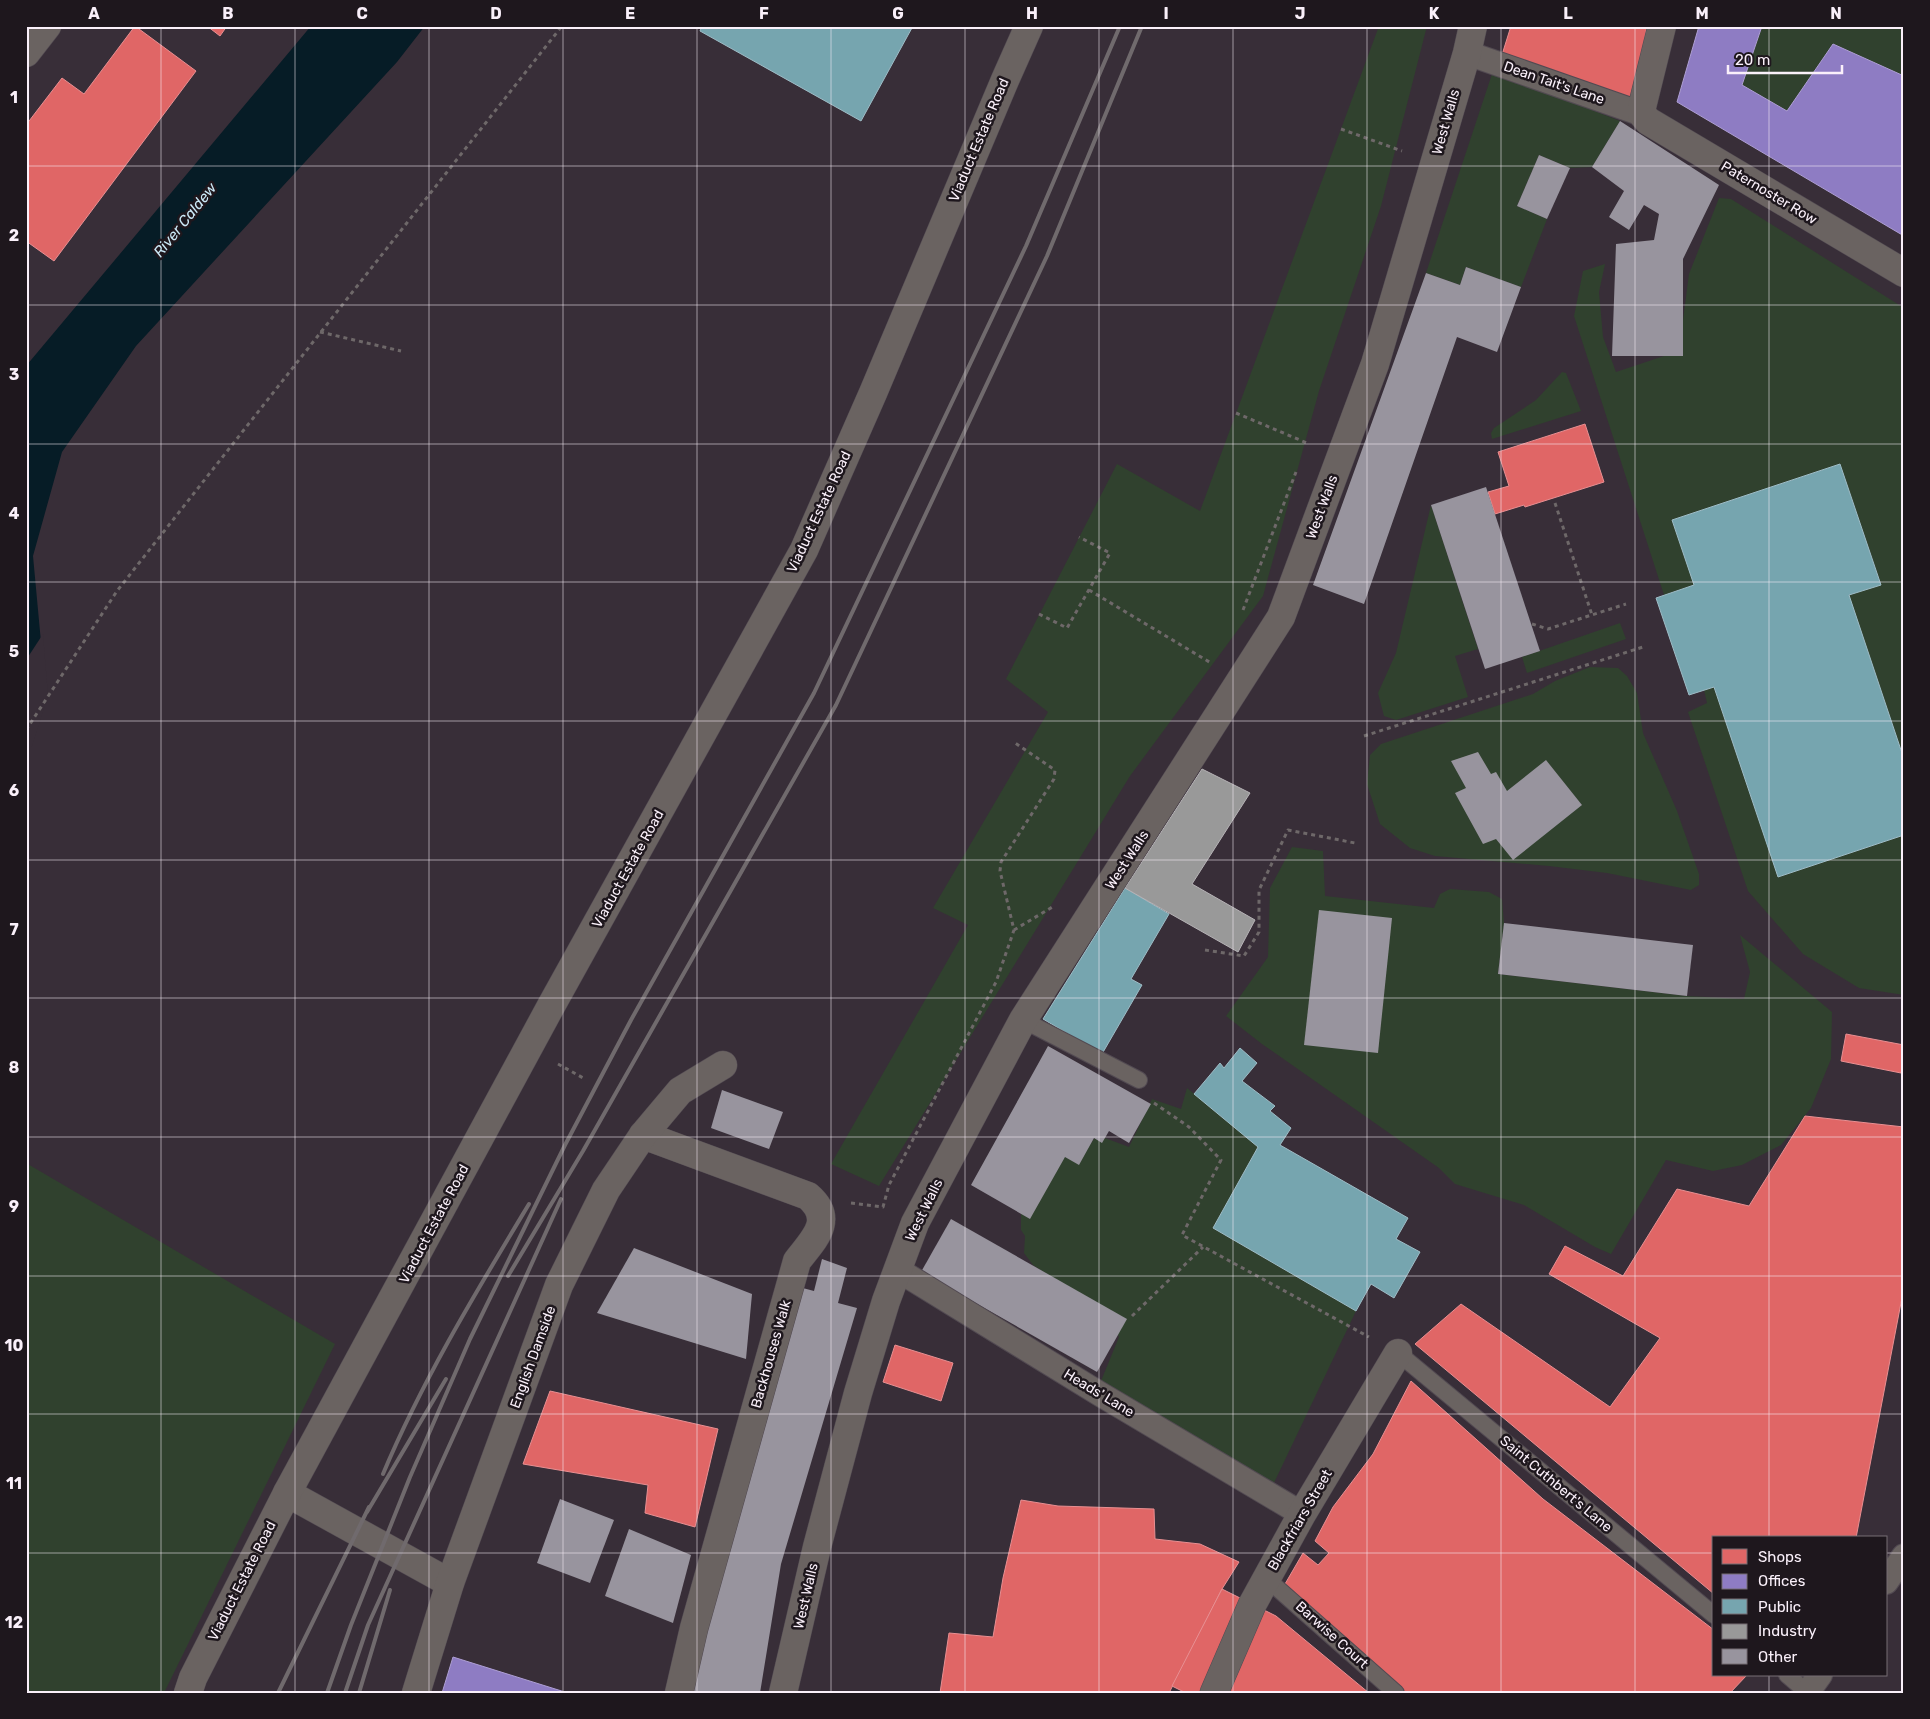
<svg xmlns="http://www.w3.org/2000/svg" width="1930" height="1719" viewBox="0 0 1930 1719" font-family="Rubik,sans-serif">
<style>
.green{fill:#30412e}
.water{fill:#061c26}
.pier{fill:#382e38}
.shops{fill:#e06666;stroke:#e88f92}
.offices{fill:#8e7cc3;stroke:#ae9fd4}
.public{fill:#76a5af;stroke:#9ebcc6}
.industry{fill:#999;stroke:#b6b3b6}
.building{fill:#98949e}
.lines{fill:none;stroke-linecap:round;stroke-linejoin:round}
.service-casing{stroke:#524a52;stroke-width:18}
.pedestrian-casing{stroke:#524a52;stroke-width:26}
.minor-casing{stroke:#524a52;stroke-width:29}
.path{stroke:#6e6869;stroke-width:3;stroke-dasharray:4 4;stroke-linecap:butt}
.service{stroke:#6a6361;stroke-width:16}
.pedestrian{stroke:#6a6361;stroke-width:24}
.minor{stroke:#6a6361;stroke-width:28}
.rail{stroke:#706a6d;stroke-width:4}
.grid{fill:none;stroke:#faf0fa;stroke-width:1;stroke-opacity:0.55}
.labels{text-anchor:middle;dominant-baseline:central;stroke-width:5;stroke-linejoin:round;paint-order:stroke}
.street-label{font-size:14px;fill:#faf0fa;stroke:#1e171d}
.water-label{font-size:15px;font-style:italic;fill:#cbe9f7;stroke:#1e171d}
.neatline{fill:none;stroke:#faf0fa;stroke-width:2}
.grid-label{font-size:16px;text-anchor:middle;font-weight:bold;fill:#faf0fa}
</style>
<rect width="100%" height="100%" fill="#382e38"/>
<g class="green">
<polygon points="1379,26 1427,26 1381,206 1319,391 1263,596 1130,776 879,1186 831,1164 968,925 933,908 1048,712 1006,679 1117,464 1200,511"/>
<polygon points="1762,26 1904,26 1904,76 1833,44 1787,111 1742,85"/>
<polygon points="1493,71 1620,121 1592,167 1570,168 1539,155 1517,206 1547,219 1521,287 1466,267 1460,285 1426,273"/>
<polygon points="1719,198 1731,199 1904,308 1904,759 1849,595 1881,584 1840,464 1672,520 1694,585 1664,595 1574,316 1583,271 1605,264 1599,292 1603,337 1616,372 1679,351 1689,274"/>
<polygon points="1562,372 1566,373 1581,411 1492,439 1491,433 1494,428 1536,400"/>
<polygon points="1431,505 1478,649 1455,656 1468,697 1396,720 1384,716 1378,693 1396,653"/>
<polygon points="1620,623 1626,639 1527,673 1522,657"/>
<polygon points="1590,667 1618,668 1627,676 1637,693 1643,733 1677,811 1699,874 1699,885 1691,890 1607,873 1549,866 1435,856 1410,848 1380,824 1367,784 1370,755 1381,744 1533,694 1555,681"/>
<polygon points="1714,687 1778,877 1904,835 1904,995 1859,988 1803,954 1748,891 1688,712 1707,703 1704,690"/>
<polygon points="1292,847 1323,851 1325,896 1434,908 1440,894 1450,889 1489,892 1502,899 1504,923 1498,974 1687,996 1744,999 1750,972 1740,935 1832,1012 1831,1059 1811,1108 1781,1145 1742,1165 1713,1171 1666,1160 1611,1254 1595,1247 1524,1205 1455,1184 1439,1168 1262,1044 1226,1016 1268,957 1270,888"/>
<polygon points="1187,1088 1258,1147 1213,1228 1356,1311 1272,1487 1101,1381 1119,1337 1105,1312 1033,1265 1024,1253 1025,1236 1021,1230 1021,1205 1061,1156 1078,1160 1097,1135 1129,1147 1152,1099 1181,1109"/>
<polygon points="26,1163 335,1344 164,1693 26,1693"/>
</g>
<polygon class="water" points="311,26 425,26 397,62 136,346 62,452 33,556 46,696 26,757 26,366"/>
<polygon class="pier" points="43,634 48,696 32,746 26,756 26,660"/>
<g class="shops">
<polygon points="135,26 196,71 54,261 26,241 26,125 62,78 84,94"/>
<polygon points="207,26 227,26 220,36"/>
<polygon points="1511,26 1647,26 1633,105 1501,58"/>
<polygon points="1585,424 1604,482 1525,507 1524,505 1495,514 1488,492 1509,486 1498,452"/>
<polygon points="1846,1034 1904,1045 1904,1058 1901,1073 1841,1061"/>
<polygon points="1805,1116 1904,1127 1904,1287 1856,1538 1714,1538 1714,1594 1415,1344 1461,1304 1610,1407 1660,1338 1549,1274 1565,1246 1623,1276 1677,1189 1749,1206"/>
<polygon points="895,1345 953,1363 941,1401 883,1382"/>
<polygon points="1411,1381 1543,1499 1714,1630 1714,1675 1747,1675 1730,1693 1406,1693 1285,1584 1303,1553 1318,1565 1329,1553 1315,1541 1333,1507 1373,1454"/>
<polygon points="550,1391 718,1429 695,1527 645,1513 648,1485 523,1464"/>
<polygon points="1021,1500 1058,1506 1154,1509 1155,1539 1200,1544 1239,1562 1222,1589 1169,1693 940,1693 949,1633 993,1637 1003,1578"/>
<polygon points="1222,1589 1276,1616 1369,1693 1186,1693 1172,1686"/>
</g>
<g class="offices">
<polygon points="1699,26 1762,26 1742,85 1787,111 1833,44 1904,76 1904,236 1677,102"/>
<polygon points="453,1657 568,1693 442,1693"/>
</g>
<g class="public">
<polygon points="702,26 913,26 861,121 700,31"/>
<polygon points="1840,464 1881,585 1849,595 1904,759 1904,835 1778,877 1714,687 1689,695 1656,598 1694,585 1672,520"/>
<polygon points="1125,888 1169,914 1131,979 1142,985 1102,1054 1043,1019"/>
<polygon points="1240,1048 1257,1063 1242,1081 1275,1106 1270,1111 1291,1128 1280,1145 1408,1218 1396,1239 1420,1252 1394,1298 1371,1284 1356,1311 1213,1228 1258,1147 1194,1094 1220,1063 1224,1068"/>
</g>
<polygon class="industry" points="1202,769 1250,793 1192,884 1255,920 1238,952 1125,888"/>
<g class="building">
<polygon points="1620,121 1719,185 1683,259 1683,356 1612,356 1616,244 1654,240 1659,214 1644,205 1629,230 1609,217 1624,191 1592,167"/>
<polygon points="1539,155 1570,168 1547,219 1517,206"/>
<polygon points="1466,267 1521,287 1497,352 1457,337 1364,604 1313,585 1426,273 1460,285"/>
<polygon points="1486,487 1540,651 1485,669 1431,505"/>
<polygon points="1478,752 1491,774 1496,772 1507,791 1546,760 1582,805 1513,860 1496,839 1483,844 1455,793 1466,788 1451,761"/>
<polygon points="1319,910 1392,918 1378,1053 1304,1045"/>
<polygon points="1504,923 1693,945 1687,996 1498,974"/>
<polygon points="1048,1046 1151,1104 1129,1143 1109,1131 1102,1143 1094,1138 1079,1165 1065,1157 1030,1219 971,1185"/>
<polygon points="722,1090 783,1112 769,1149 711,1128"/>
<polygon points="951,1219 1127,1319 1097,1372 921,1272"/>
<polygon points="634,1248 752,1294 746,1359 597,1313"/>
<polygon points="822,1259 847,1268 838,1303 857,1308 781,1564 760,1693 692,1693 715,1586 799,1287 814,1291"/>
<polygon points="560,1499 614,1520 590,1583 537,1563"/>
<polygon points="629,1529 691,1555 673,1623 605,1596"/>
</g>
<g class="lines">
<g class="service-casing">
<g id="service">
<polyline points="1023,1020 1139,1080"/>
<polyline points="1398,1353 1714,1615"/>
<polyline points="1267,1579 1396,1693"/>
<polyline points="1787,1675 1808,1693"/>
</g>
</g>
<g class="pedestrian-casing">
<g id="pedestrian">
<polyline points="1467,53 1642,114"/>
<polyline points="898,1270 1100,1394 1302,1514"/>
<polyline points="1886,1582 1904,1556"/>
<polyline points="1807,1693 1820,1675"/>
</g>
</g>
<g class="minor-casing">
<g id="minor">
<polyline points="1662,26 1642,107 1642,114 1648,121 1904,273"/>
<polyline points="26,53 47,26"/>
<path d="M 643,1135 L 808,1196 C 836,1220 813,1240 797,1261 L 694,1628 L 679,1693"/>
<polyline points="287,1493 450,1583"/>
<polyline points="188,1693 193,1678 287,1493 551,1006 804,550 873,393 1005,80 1029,26"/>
<polyline points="416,1693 450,1583 559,1285 606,1190 643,1135 680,1091 723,1065"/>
<polyline points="783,1693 817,1547 858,1393 886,1301 915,1223 1023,1020 1281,617 1375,364 1467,53 1473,26"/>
<polyline points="1214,1693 1252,1605 1302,1514 1398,1353"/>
</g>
</g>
<g class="path">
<polyline points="1341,129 1402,151"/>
<polyline points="320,332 401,351"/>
<polyline points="1236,413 1307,443"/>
<polyline points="1555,503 1592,615"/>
<polyline points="1089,590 1211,663"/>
<polyline points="1243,610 1296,472"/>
<polyline points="1039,614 1067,628 1110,553 1079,537"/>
<polyline points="1532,624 1548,629 1626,604"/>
<polyline points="26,730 117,591 562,26"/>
<polyline points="1364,736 1643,647"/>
<polyline points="1014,930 1054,906"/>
<polyline points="1205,950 1244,956 1259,932 1259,890 1288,830 1355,843"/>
<polyline points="558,1064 585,1079"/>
<polyline points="1154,1103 1189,1127 1221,1160 1182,1235 1369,1337"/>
<polyline points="851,1203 883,1207 889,1185 996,982 1014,930 1000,871 1001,862 1054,779 1055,770 1015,743"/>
<polyline points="1132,1316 1203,1247"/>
</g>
<use href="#service" class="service"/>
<use href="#pedestrian" class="pedestrian"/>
<use href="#minor" class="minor"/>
<g class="rail">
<polyline points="508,1276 583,1151 836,705 1047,256 1142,26"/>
<path d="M 383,1474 C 423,1379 476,1292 529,1204"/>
<polyline points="367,1512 446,1379"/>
<polyline points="278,1693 369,1507"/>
<polyline points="327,1693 351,1625 410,1477 470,1339 565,1145 631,1020 814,693 1026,246 1120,26"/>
<polyline points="345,1693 368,1625 561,1199"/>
<polyline points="359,1693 390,1590"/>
</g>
</g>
<path class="grid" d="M 161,26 L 161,1693M 295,26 L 295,1693M 429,26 L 429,1693M 563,26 L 563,1693M 697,26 L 697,1693M 831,26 L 831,1693M 965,26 L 965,1693M 1099,26 L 1099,1693M 1233,26 L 1233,1693M 1367,26 L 1367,1693M 1501,26 L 1501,1693M 1635,26 L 1635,1693M 1769,26 L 1769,1538M 26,166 L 1904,166M 26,305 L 1904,305M 26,444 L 1904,444M 26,582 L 1904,582M 26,721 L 1904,721M 26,860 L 1904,860M 26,998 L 1904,998M 26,1137 L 1904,1137M 26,1276 L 1904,1276M 26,1414 L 1904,1414M 26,1553 L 1714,1553M 1886,1553 L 1904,1553M 1769,1675 L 1769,1693"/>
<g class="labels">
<g class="street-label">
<text transform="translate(1554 83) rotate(19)">Dean Tait's Lane</text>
<text transform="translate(1446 122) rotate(-74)">West Walls</text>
<text transform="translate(979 140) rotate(-67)">Viaduct Estate Road</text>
<text transform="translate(1769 193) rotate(31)">Paternoster Row</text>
<text transform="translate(1322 507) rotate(-70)">West Walls</text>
<text transform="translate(819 512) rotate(-65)">Viaduct Estate Road</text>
<text transform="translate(1127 860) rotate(-57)">West Walls</text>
<text transform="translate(628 869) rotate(-61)">Viaduct Estate Road</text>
<text transform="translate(924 1210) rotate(-64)">West Walls</text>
<text transform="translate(434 1224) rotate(-62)">Viaduct Estate Road</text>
<text transform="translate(771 1354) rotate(-74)">Backhouses Walk</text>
<text transform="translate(533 1357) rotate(-70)">English Damside</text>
<text transform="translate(1099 1393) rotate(31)">Heads' Lane</text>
<text transform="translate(1556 1484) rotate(40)">Saint Cuthbert's Lane</text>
<text transform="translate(1300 1520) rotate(-60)">Blackfriars Street</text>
<text transform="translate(242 1581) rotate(-63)">Viaduct Estate Road</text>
<text transform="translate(806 1596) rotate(-77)">West Walls</text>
<text transform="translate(1332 1635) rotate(42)">Barwise Court</text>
</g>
<g class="water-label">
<text transform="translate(185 220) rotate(-51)">River Caldew</text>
</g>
</g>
<rect width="1930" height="1719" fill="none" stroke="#1e171d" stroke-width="55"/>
<rect x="1712" y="1536" width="175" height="140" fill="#1e171d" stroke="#766e75"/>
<rect x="1722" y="1549" width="25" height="15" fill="#e06666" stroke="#766e75"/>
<text x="1758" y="1562" font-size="15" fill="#faf0fa">Shops</text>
<rect x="1722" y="1574" width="25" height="15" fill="#8e7cc3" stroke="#766e75"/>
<text x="1758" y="1586" font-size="15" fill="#faf0fa">Offices</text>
<rect x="1722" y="1599" width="25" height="15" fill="#76a5af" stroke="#766e75"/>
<text x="1758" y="1612" font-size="15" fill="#faf0fa">Public</text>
<rect x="1722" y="1624" width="25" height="15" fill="#999999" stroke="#766e75"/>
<text x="1758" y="1636" font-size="15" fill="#faf0fa">Industry</text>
<rect x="1722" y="1649" width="25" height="15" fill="#98949e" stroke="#766e75"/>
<text x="1758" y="1662" font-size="15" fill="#faf0fa">Other</text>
<path d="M1728 65v8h114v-8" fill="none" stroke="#faf0fa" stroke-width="2.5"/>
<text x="1735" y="65" font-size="15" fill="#faf0fa" stroke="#1e171d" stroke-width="4" paint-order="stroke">20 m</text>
<rect x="28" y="28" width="1874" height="1664" class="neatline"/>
<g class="grid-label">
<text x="94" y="19">A</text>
<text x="228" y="19">B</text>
<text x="362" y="19">C</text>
<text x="496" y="19">D</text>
<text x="630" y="19">E</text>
<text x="764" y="19">F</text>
<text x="898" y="19">G</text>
<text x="1032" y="19">H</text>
<text x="1166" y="19">I</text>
<text x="1300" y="19">J</text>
<text x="1434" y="19">K</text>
<text x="1568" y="19">L</text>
<text x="1702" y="19">M</text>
<text x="1836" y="19">N</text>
<text x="14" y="103">1</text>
<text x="14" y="241">2</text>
<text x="14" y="380">3</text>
<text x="14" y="519">4</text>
<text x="14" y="657">5</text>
<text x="14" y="796">6</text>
<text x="14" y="935">7</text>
<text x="14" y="1073">8</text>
<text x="14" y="1212">9</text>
<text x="14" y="1351">10</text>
<text x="14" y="1489">11</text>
<text x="14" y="1628">12</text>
</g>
</svg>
